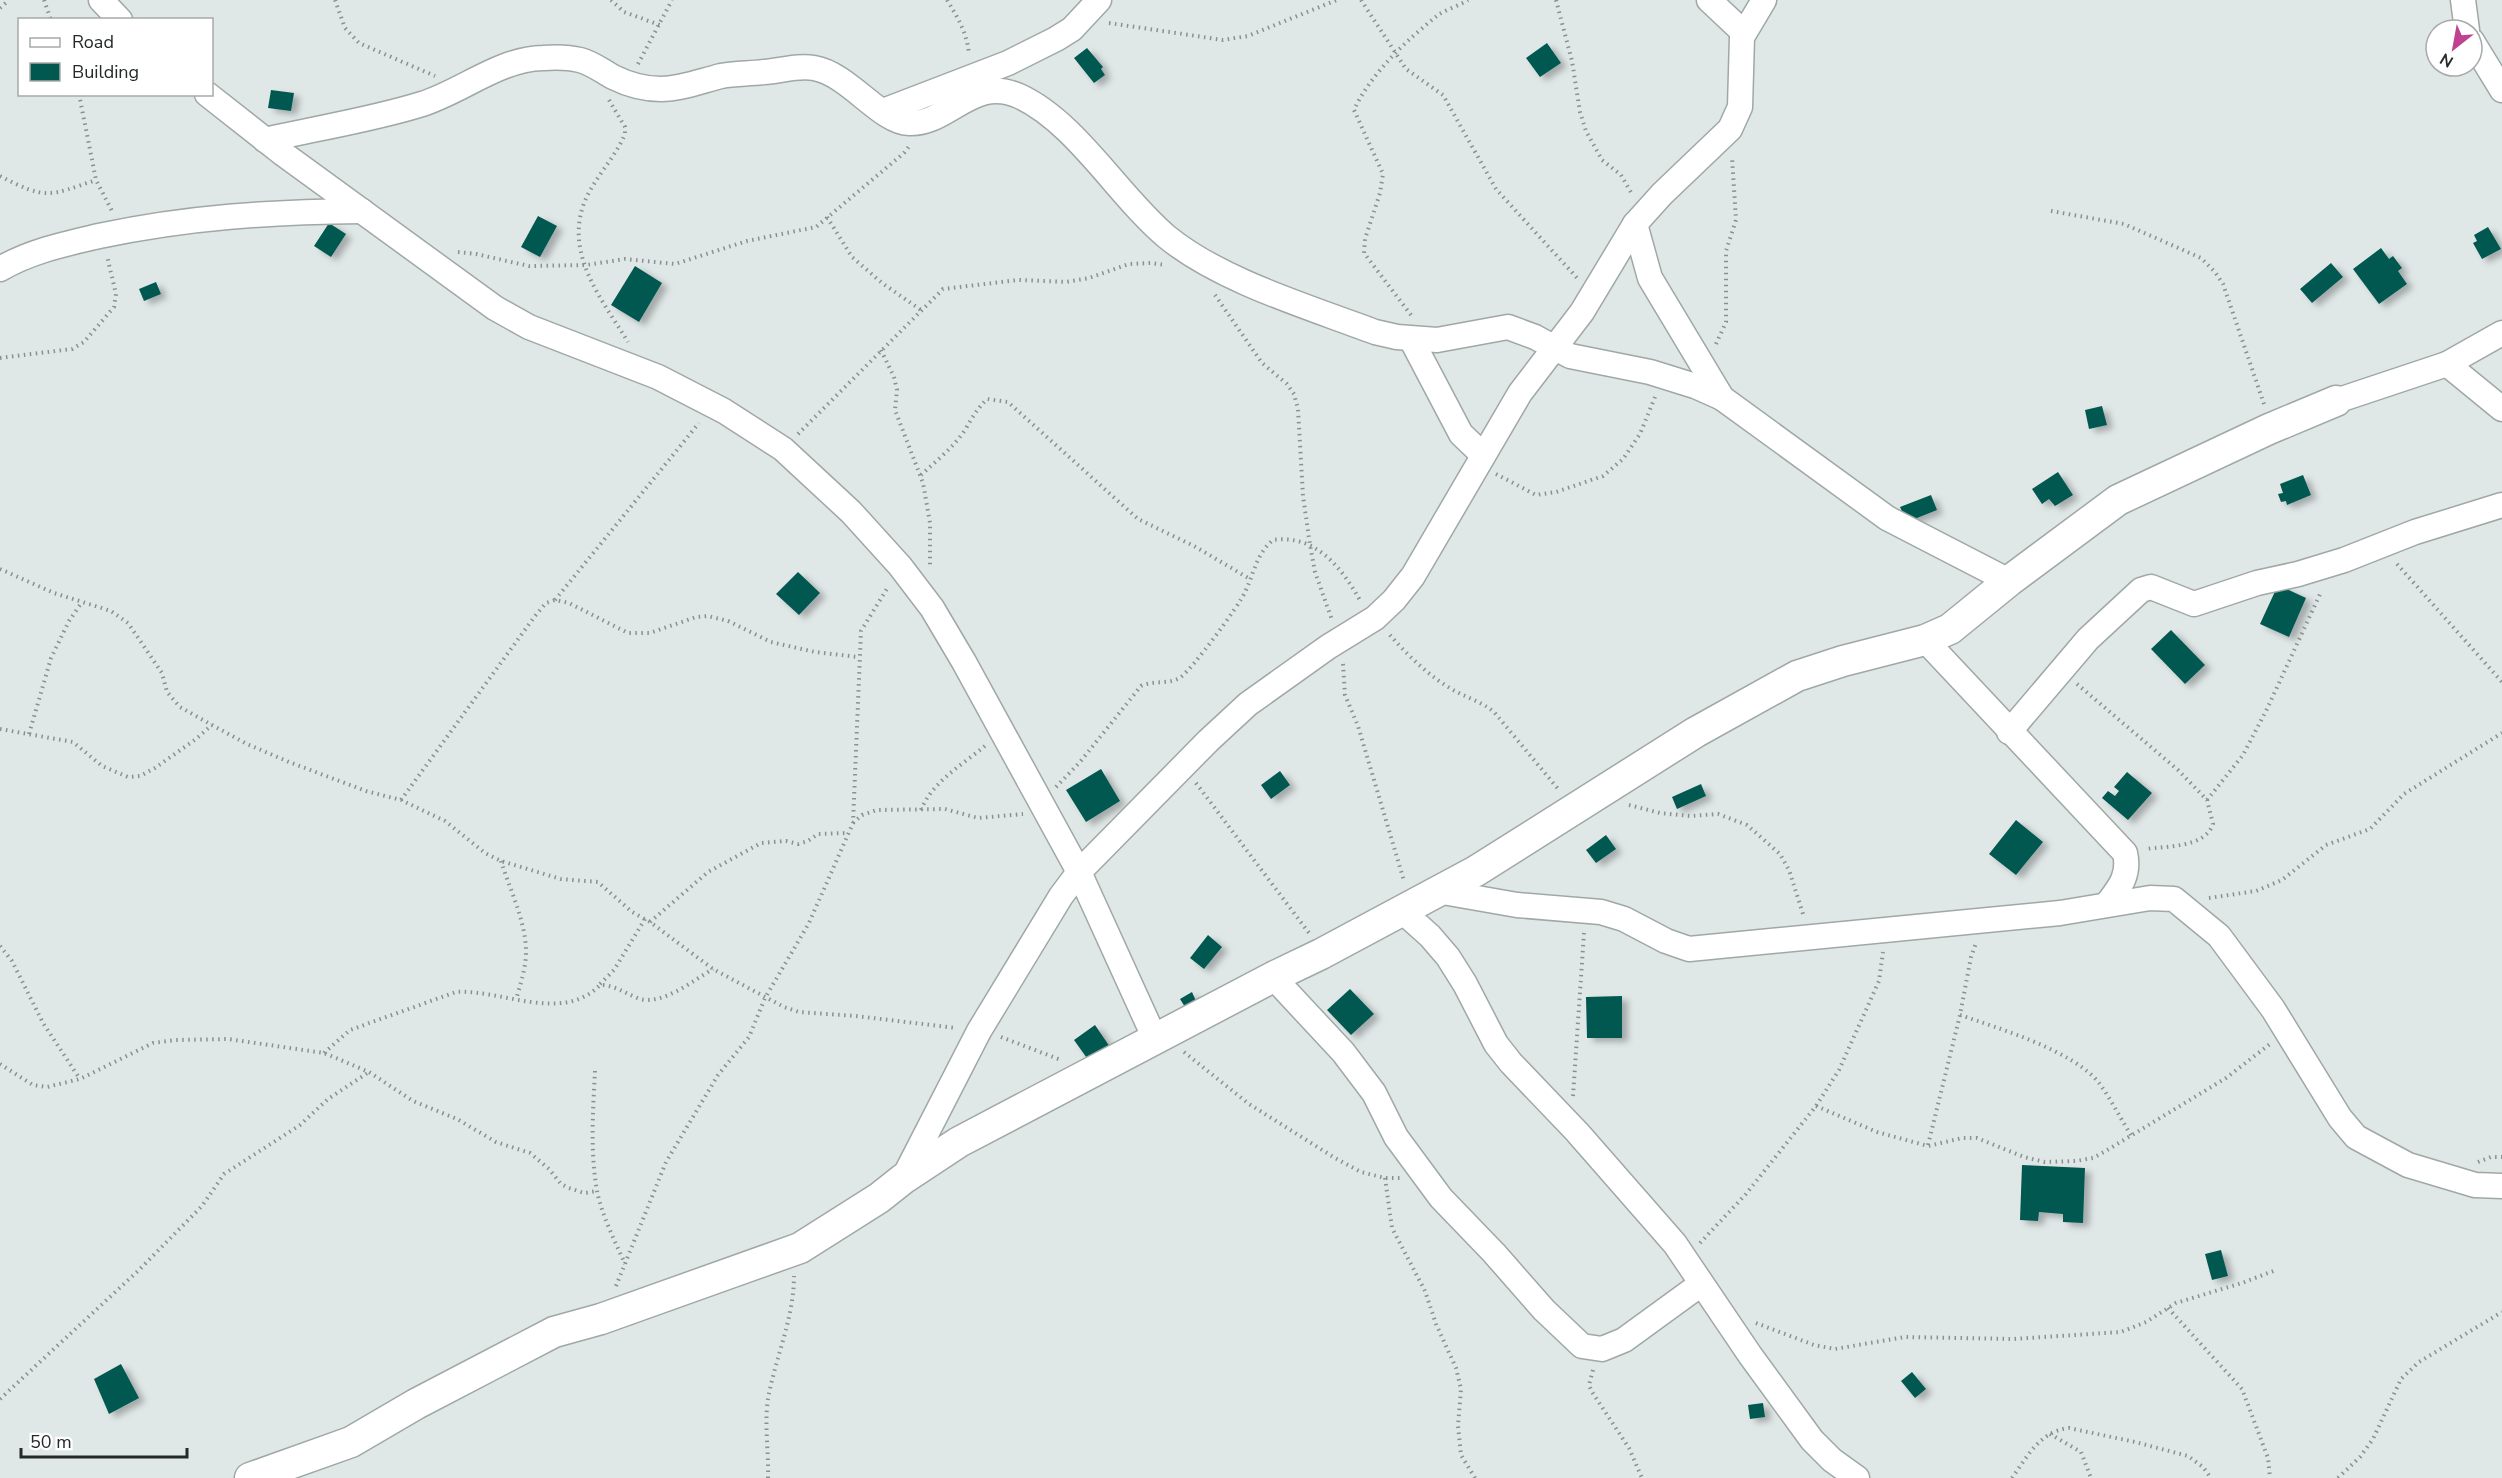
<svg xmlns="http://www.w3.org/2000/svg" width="2502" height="1478" viewBox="0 0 2502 1478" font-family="'Nunito Sans',sans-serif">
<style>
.building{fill:#005851;filter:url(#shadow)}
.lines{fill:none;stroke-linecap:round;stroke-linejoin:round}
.minor-casing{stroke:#a0a8a6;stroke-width:27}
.tertiary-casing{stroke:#a0a8a6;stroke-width:33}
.path{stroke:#8a8f8f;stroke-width:4;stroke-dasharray:1.5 4.5;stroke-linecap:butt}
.minor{stroke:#fff;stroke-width:24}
.tertiary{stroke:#fff;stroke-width:30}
</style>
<defs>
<filter id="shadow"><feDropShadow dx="6" dy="4" stdDeviation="3" flood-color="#0004"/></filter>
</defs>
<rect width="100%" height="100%" fill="#e0e8e7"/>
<g class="building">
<polygon points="1547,43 1561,63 1540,77 1526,58"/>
<polygon points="1087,48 1103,67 1101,69 1105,75 1094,83 1074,58"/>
<polygon points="271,90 294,93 291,111 268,108"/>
<polygon points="538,216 557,226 540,257 521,247"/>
<polygon points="329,223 346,234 331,257 314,246"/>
<polygon points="2488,227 2501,249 2482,259 2473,243 2477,241 2474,235"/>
<polygon points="2381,248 2389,259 2393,256 2402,268 2398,271 2407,284 2379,304 2353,269"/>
<polygon points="2331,263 2343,277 2312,303 2300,289"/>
<polygon points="635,266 662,283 639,322 611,305"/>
<polygon points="156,282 161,294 144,301 139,289"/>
<polygon points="2102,406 2107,425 2089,429 2085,410"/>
<polygon points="2058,472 2073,495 2055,506 2049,499 2042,504 2032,489"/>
<polygon points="2303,475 2311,495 2287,505 2286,501 2281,502 2278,494 2283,493 2280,484"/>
<polygon points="1931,495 1937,510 1907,522 1900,507"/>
<polygon points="798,572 820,593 799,615 776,594"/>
<polygon points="2278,585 2306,598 2289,637 2260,624"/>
<polygon points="2171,630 2205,665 2185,684 2151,649"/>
<polygon points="1101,769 1120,801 1086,822 1066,790"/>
<polygon points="1280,771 1290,785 1271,799 1261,785"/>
<polygon points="2127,772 2152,793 2128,820 2102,798 2108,791 2115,796 2119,791 2114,787"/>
<polygon points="1701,784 1706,796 1677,809 1672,797"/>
<polygon points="2016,820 2043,842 2016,875 1989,854"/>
<polygon points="1606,835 1616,849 1596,863 1586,850"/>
<polygon points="1208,935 1222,947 1204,969 1190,958"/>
<polygon points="1350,989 1374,1014 1351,1035 1327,1010"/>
<polygon points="1192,992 1196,1001 1185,1007 1180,999"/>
<polygon points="1622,996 1622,1038 1587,1038 1586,997"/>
<polygon points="1095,1025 1110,1047 1089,1061 1074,1040"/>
<polygon points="2022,1165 2085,1168 2083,1223 2063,1222 2063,1214 2039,1212 2038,1221 2020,1220"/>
<polygon points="2221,1250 2228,1276 2212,1280 2205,1254"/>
<polygon points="121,1364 139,1398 109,1414 94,1379"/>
<polygon points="1912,1372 1926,1389 1915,1398 1901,1381"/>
<polygon points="1763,1403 1765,1417 1750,1419 1748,1405"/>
</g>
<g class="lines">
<g class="minor-casing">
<g id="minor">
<polyline points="101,0 120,20"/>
<polyline points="1709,0 1743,32"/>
<polyline points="2463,0 2467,30"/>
<polyline points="2472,41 2502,90"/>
<polyline points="207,94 282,153 495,308 529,327 658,377 724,411 783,449 851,512 900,566 932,608 964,662 1079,872 1155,1039"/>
<polyline points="883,111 1008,63 1056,39 1072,29 1099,0"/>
<path d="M 265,140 C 317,128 371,120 422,104 C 463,91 499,59 543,58 C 555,57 568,57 580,60 C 592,63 602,71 613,77 C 627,84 644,89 661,89 C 681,89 701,81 721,76 C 735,73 750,74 764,72 C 781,71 797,65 814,68 C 849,74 880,122 909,123 C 948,125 973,75 1019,96 C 1076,122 1119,197 1167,237 C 1221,281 1309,307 1375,332 L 1397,337 L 1437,340 L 1508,327 L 1535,337 L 1570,356 L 1650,372 L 1695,386 L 1722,398 L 1887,518 L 2009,581"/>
<polyline points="1635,224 1650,278 1722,398"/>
<path d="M 0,269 C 31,251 65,244 99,236 C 189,217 270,212 362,211"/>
<polyline points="1411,339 1461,434 1482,454"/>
<polyline points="2447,364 2502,409"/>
<polyline points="2336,401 2447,364 2502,333"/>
<path d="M 1925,640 L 2125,853 C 2130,875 2120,887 2107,904"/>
<polyline points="2009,732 2088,639 2141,590 2151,587 2194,604 2257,583 2298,574 2344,560 2415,532 2502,505"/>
<polyline points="1437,891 1517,905 1601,912 1624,919 1666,941 1689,949 2060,913 2150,898 2174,899 2219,936 2273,1009 2340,1118 2356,1137 2408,1165 2475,1185 2502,1186"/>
<polyline points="1401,910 1430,936 1448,957 1465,984 1496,1044 1511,1063 1577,1132 1675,1244 1750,1355 1812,1440 1832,1460 1857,1478"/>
<polyline points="1273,977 1343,1052 1374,1093 1396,1137 1441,1198 1494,1253 1544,1310 1582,1346 1602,1349 1624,1340 1701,1284"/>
<polyline points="903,1179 979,1031 1061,896 1079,872 1208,741 1248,704 1328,647 1375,618 1394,600 1413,576 1520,393 1582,312 1635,224 1662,194 1730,129 1740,107 1742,37 1764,0"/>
</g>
</g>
<g class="tertiary-casing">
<polyline id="tertiary" points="250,1478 351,1442 416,1404 554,1332 601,1319 800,1248 879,1198 903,1179 959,1142 1273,977 1321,954 1476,871 1696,732 1797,676 1843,661 1925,640 1950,629 2009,581 2118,500 2269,429 2336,401"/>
</g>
<g class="path">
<polyline points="44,0 51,20"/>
<polyline points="335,0 345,28 359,43 435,76"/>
<polyline points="611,0 624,12 660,25"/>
<path d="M 947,0 C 958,18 967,33 969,54"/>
<polyline points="1361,0 1406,69 1443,95 1496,189 1578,279"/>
<polyline points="1556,0 1572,61 1580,112 1586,131 1602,160 1621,175 1632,194"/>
<polyline points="0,8 9,0"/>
<polyline points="1109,23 1223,40 1248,36 1337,0"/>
<polyline points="638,64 672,0"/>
<polyline points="79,94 96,180 112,211"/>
<path d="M 609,100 L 625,127 L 625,134 C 614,160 592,180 583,206 C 566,257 603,301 628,342"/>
<path d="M 0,176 C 46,200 49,196 96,180"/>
<polyline points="2051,211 2124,224 2201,258 2215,272 2223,284 2264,404"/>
<polyline points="827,217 852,257 882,283 921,310"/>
<polyline points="458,252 476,254 529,266 586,265 625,259 675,264 747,241 816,227 904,153 910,145"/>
<polyline points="1215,295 1262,363 1287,384 1294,394 1298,409 1303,496 1310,545 1315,572 1332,620"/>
<path d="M 1411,315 L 1364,253 L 1365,239 L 1380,193 L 1383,174 L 1354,110 C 1371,73 1407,40 1438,15 C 1447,9 1459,6 1468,0"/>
<polyline points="1716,344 1726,322 1726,251 1736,220 1732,157"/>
<polyline points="881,350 894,377 897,390 895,410 923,483 930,523 930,567"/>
<polyline points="0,358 72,349 84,342 114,307 116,294 107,256"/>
<polyline points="798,434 943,289 1018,280 1066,282 1089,278 1129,264 1151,263 1165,265"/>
<polyline points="1496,474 1536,495 1556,492 1603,476 1623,459 1640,434 1655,397"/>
<path d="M 921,475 C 936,461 953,448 965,430 C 972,418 977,409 987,399 L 1008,402 L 1138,519 L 1194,546 L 1250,579"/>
<polyline points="2397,564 2502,682"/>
<polyline points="0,569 54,593 111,611 128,623 162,673 167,692 180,707 212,725 247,744 289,762 366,791 401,800 445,821 485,853 501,861 561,879 598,882 632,912 650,922 713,969 784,1007 799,1012 856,1016 956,1028"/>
<polyline points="555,600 699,423"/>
<path d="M 1390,635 C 1408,656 1432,679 1457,692 C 1470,699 1482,702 1494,712 L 1559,790"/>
<polyline points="1343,664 1345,695 1358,726 1404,881"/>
<path d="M 2077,684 L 2178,770 L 2207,800 L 2213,824 C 2205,848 2166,846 2146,849"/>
<polyline points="0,729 73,742 102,766 128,777 140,776 155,768 196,739 212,725"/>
<polyline points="29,734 51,658 69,621 82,602"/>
<polyline points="1196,783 1309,933"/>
<path d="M 1056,787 L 1080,762 L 1141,686 C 1154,680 1169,685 1181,677 C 1192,669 1239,606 1245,592 C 1254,574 1256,554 1273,540 C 1316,534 1342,568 1361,602"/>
<polyline points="401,800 535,616 546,603 555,600 569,603 628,633 650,633 696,617 708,616 728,621 771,642 815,652 858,657"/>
<polyline points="2207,800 2243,755 2267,709 2321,592"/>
<polyline points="1629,805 1660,813 1690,816 1718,814 1747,825 1780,854 1789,870 1804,917"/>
<path d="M 921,810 C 932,782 962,765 985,746"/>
<polyline points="853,823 862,815 877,810 945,809 978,818 1023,814"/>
<path d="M 501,861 C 510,890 527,924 526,955 C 525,971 520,985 516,1000"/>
<polyline points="2209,898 2256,891 2282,880 2326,845 2370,829 2404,794 2502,733"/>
<polyline points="650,922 708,872 761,843 786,841 798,844 808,841 818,834 848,833"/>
<polyline points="0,946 12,961 43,1023 80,1079"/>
<polyline points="600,984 614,970 645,919"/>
<path d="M 1960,1015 C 1998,1028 2074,1051 2099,1083 C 2111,1099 2120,1118 2131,1135"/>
<polyline points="1001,1037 1061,1060"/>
<polyline points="1184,1052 1249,1104 1335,1158 1361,1172 1385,1178 1400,1178"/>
<path d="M 324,1053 L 350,1030 L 456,992 C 502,989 562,1024 600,985 C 615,985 626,994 640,999 C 663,1005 694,980 713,969"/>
<polyline points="0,1064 33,1085 47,1087 80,1079 153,1043 176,1040 228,1039 324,1053 369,1072 413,1101 457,1119 496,1142 530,1153 549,1169 561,1184 569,1188 584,1193 597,1191"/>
<path d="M 595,1071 C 593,1110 590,1151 597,1191 C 602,1216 615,1241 625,1264"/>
<polyline points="1573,1096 1584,933"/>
<polyline points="1816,1106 1877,1132 1928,1146 1962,1138 1977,1138 2024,1157 2045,1162 2076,1161 2093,1158 2104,1152 2226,1078 2270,1044"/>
<polyline points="1928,1145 1960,1015 1971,957 1976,943"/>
<polyline points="2478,1162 2491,1157 2502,1157"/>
<polyline points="1385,1178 1392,1228 1425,1291 1436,1324 1456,1368 1461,1389 1458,1426 1461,1455 1475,1478"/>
<polyline points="1700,1243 1746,1194 1816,1106 1839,1070 1879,981 1883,952"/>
<polyline points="616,1286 666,1162 718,1075 749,1037 765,998 809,923 853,823 861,631 888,587"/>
<polyline points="2168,1308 2242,1389 2268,1458 2270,1478"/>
<polyline points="1756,1323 1814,1345 1835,1349 1905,1337 2013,1339 2121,1332 2146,1322 2176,1303 2242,1283 2276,1270"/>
<polyline points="1593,1370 1589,1385 1592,1392 1629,1448 1642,1478"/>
<polyline points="0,1399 139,1270 202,1206 224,1174 300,1125 328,1099 369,1072"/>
<polyline points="2050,1434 2081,1452 2091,1478"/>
<path d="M 768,1478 C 769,1452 764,1425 768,1399 C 775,1359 794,1318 794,1276"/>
<path d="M 2012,1478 C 2027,1457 2040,1431 2069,1428 L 2135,1442 L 2188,1456 L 2203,1467 L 2211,1478"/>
<polyline points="2338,1478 2360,1457 2373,1439 2401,1379 2419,1362 2502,1312"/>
</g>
<use href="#minor" class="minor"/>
<use href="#tertiary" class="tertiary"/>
</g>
<rect x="18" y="18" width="195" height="78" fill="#ffffff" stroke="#a8a9a9" stroke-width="1.5"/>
<rect x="30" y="38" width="30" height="9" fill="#ffffff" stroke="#a8a9a9" stroke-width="1.5"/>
<text x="72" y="48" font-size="18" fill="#262929">Road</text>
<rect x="30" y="63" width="30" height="18" fill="#005851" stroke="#a8a9a9" stroke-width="1.5"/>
<text x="72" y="78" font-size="18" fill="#262929">Building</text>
<g transform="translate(2454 48) rotate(211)"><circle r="28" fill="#ffffff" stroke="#a8a9a9" stroke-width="1.5"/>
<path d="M0-4.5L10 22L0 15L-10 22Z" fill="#bf418f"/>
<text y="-9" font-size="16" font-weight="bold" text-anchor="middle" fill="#262929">N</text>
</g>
<path d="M21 1448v9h166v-9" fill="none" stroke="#262929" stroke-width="3"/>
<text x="30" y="1448" font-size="18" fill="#262929" stroke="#ffffff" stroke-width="4.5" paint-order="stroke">50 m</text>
</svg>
